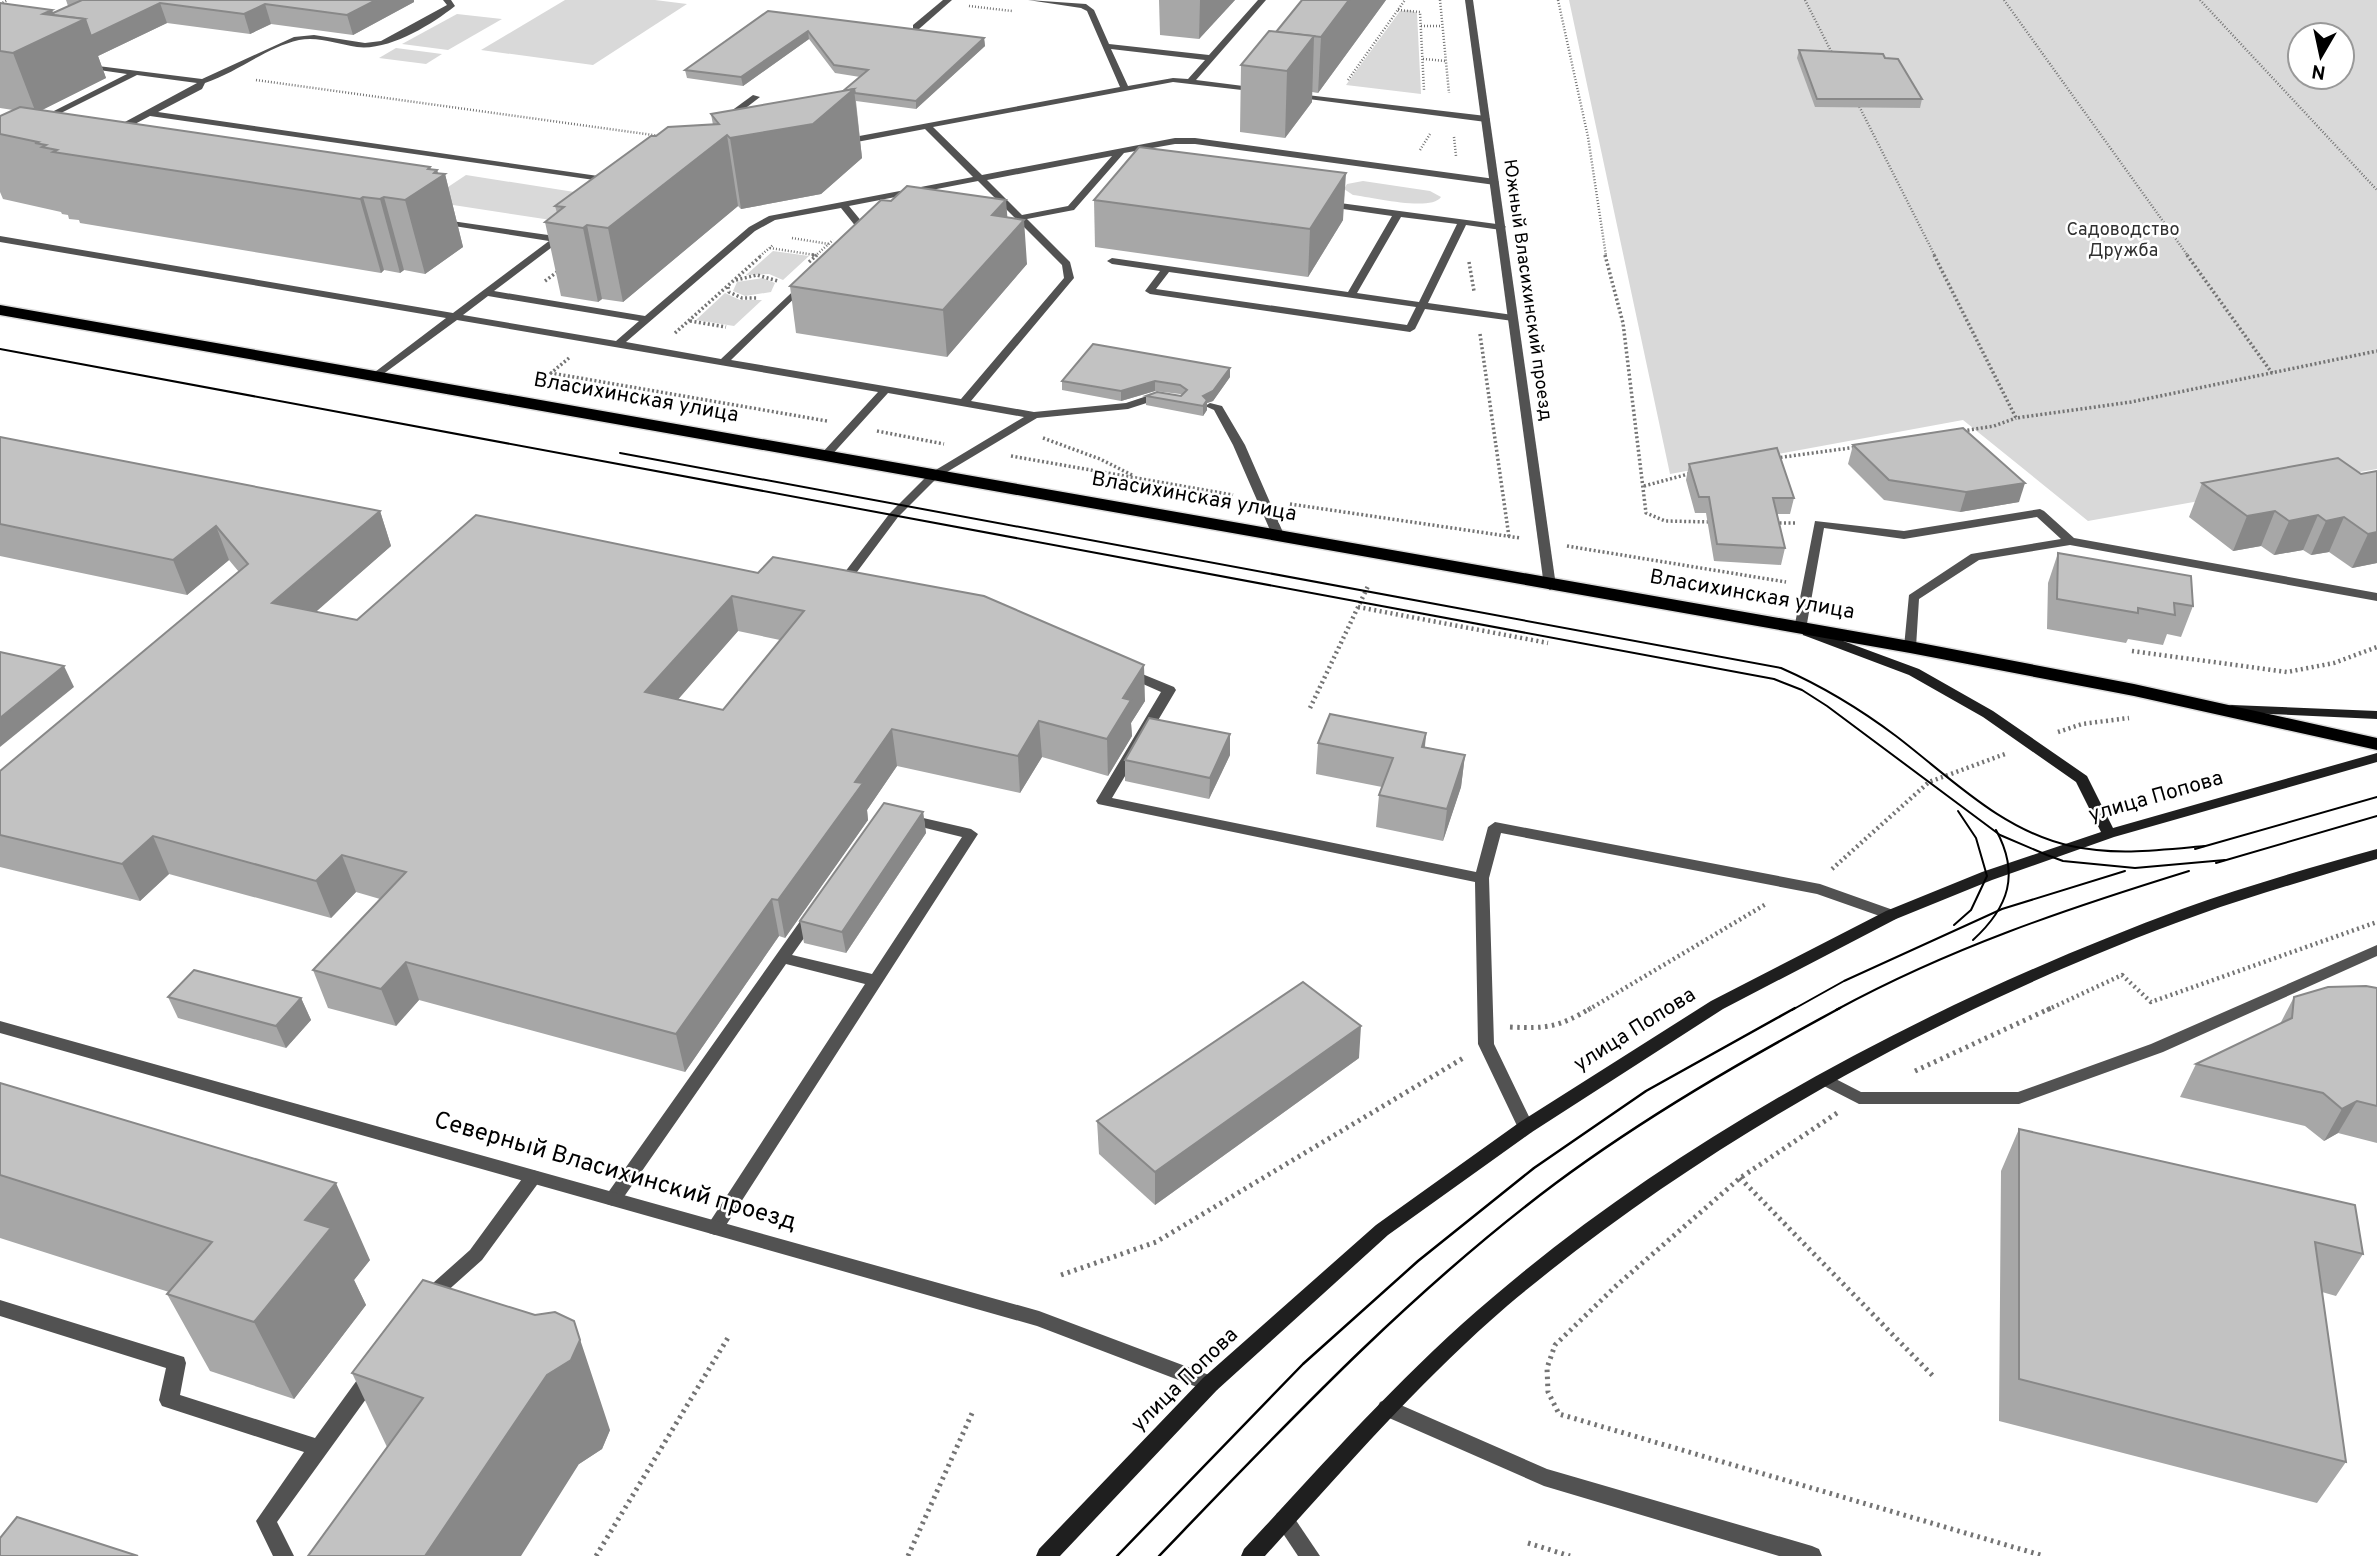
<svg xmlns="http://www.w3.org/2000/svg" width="2377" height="1556" viewBox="0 0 2377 1556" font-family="Overpass,sans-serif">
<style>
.green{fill:#d9d9d9;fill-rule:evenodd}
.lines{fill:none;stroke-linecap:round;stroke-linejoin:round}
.highway-casing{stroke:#dbdbdb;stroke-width:3}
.path-far3{stroke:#747474;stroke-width:2.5;stroke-dasharray:1 2;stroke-linecap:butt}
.path-far2{stroke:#747474;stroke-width:3.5;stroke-dasharray:2 2.5;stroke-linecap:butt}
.path-far1{stroke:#747474;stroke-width:4.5;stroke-dasharray:2 3.5;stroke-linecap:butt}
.path{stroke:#747474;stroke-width:5;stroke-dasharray:2.5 4.5;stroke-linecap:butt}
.lane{fill:#525252;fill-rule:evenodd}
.street{fill:#525252;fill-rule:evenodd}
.secondary{fill:#1f1f1f;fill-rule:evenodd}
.highway{fill:#000;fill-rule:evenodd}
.tram-far1{stroke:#000;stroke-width:2}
.tram{stroke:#000;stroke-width:2.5}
.wall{fill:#a7a7a7;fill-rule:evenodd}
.shaded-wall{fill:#888}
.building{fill:#c2c2c2;stroke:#888;stroke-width:2;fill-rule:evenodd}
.labels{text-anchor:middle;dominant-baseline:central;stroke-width:5;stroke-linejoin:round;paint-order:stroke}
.far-park-label{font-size:18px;fill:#303030;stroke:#fff}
.far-street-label{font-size:18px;fill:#000;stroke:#fff}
.street-label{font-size:21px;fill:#000;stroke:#fff}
.near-street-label{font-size:24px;fill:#000;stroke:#fff}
</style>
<rect width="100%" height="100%" fill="#fff"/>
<g class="green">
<polygon points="565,0 655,0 687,4 593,65 481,50"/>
<path d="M 1569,0 L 2377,0 L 2377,469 L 2088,521 L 1963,420 L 1670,474 ZM 2300,35 L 2342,35 L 2342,77 L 2300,77 Z"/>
<polygon points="1409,10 1417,13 1421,94 1346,85 1400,11"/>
<polygon points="457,14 502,19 448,50 402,44"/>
<polygon points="396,48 442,54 426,64 379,58"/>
<polygon points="466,175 587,194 551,220 427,201"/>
<path d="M 1363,181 L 1430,191 L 1441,197 C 1431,212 1371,197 1353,195 L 1344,189 L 1347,184 Z"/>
<polygon points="773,251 809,256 783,280 769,274 746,275"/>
<polygon points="763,278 775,283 771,292 745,296 733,291 737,282"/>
<polygon points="725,293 740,300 762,300 734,326 696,320"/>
</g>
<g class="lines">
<g class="highway-casing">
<polygon id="highway" points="0,305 1910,641 2134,684 2377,738 2377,750 2134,696 1910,653 0,315"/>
</g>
<g class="path-far3">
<polyline points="1440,0 1449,93"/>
<polyline points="1558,0 1588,137 1606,256"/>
<polyline points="1805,0 1833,55"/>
<polyline points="2004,0 2188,256"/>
<polyline points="2200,0 2377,190"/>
<polyline points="0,4 8,0"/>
<polyline points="969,6 1012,11"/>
<polyline points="1398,10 1420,12 1424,90"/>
<polyline points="1421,26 1442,26"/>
<polyline points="1423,59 1446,61"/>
<polyline points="256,80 660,136"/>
<polyline points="1348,80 1405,0"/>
<polyline points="1858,104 1935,256"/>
<polyline points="1454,137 1456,156"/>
<polyline points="1420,150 1430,134"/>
<polyline points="792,238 829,244"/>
<polyline points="770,248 815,255"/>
<polyline points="760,256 773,245"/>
<polyline points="815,256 833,240"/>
</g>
<g class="path-far2">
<polyline points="812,255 815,255"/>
<polyline points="1605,255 1623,323 1646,513 1665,521 1713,522"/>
<polyline points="1934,255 2016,418 2131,402 2377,351"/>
<polyline points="2187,255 2272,373"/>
<polyline points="809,262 817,255"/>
<polyline points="1469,262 1474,291"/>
<polyline points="736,280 757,275 778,281"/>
<polyline points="545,281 561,269"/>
<polyline points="728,287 729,292 742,298 758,298"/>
<polyline points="690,321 726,327"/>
<polyline points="675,333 762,255"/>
<polyline points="1480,334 1509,537"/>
<polyline points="569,358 551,373 827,421"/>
<polyline points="877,431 944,444"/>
<polyline points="1963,431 1994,426 2016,418"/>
<polyline points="1043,438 1100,459 1132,475"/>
<polyline points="1011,456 1233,495"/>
<polyline points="1776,458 1857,447"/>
<polyline points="1644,486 1692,473"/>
<polyline points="1290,504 1520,538"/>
<polyline points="1775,523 1797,523"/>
<polyline points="1567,546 1786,582"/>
</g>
<g class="path-far1">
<polyline points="1358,607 1548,643"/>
<polyline points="2132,651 2287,672 2334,663 2377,647"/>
<polyline points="1310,708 1369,584"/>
<polyline points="2058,732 2082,724 2129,718"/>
<polyline points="1832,869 1929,782 2005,754"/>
<polyline points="1588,1010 1766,904"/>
<polyline points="2047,1010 2122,975 2151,1002 2377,922"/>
</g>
<g class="path">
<path d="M 1510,1027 C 1547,1029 1559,1027 1591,1008"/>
<polyline points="1915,1071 2051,1008"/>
<polyline points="1837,1113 1740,1178 1617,1285 1555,1345 1547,1368 1548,1392 1559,1414 2044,1556"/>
<polyline points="1740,1178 1933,1376"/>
<polyline points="1061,1275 1156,1242 1465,1057"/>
<polyline points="1528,1543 1570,1556"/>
<polyline points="596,1556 729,1336"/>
<polyline points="908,1556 973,1411"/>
</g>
<g class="lane">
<path d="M 443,0 L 451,0 L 455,6 C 431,25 389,51 357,47 C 338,44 318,36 299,40 C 265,48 238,72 205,83 L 202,89 L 158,112 L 612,178 L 616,181 L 615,183 L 150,116 L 116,134 L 110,134 L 110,130 L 197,83 L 137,75 L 51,118 L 44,116 L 127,74 L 85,68 L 82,68 L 82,64 L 202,79 L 294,37 L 314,35 L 365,43 L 381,41 L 447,5 Z"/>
<polygon points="943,0 952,0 919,29 913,29 913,25"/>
<path d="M 1028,0 L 1086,4 L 1094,10 L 1109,44 L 1209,55 L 1258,0 L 1266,0 L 1196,80 L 1259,88 L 1263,90 L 1259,92 L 1173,82 L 933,127 L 982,175 L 1175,138 L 1195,138 L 1495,179 L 1499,182 L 1495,185 L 1195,144 L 1175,144 L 1124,153 L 1074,210 L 1027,219 L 1070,262 L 1074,278 L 971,401 L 1034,412 L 1126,403 L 1156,393 L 1168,398 L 1167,400 L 1156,400 L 1128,409 L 1037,418 L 937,478 L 898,517 L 845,588 L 841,589 L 835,585 L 890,513 L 929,474 L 1024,417 L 888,393 L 829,458 L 825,459 L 819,456 L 821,454 L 878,392 L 457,320 L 375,380 L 370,377 L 371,375 L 446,318 L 0,242 L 0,236 L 453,313 L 549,241 L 441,224 L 436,221 L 438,219 L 555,236 L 565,230 L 568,231 L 568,235 L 494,291 L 645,316 L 749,227 L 769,216 L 973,177 L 925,129 L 841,145 L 838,144 L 838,140 L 1120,87 L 1087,11 L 1081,8 ZM 1111,49 L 1205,60 L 1188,79 L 1173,78 L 1128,86 ZM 1112,156 L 1068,206 L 1022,215 L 987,180 ZM 978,181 L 1062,265 L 1064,278 L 961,399 L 731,360 L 808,285 L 810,283 L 805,280 L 721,359 L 626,342 L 755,231 L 775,220 L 841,208 L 857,228 L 850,235 L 855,238 L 867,228 L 849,206 ZM 488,296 L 639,321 L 616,341 L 463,315 Z"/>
<polygon points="1290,93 1486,116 1490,119 1486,122 1293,97 1290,97"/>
<polygon points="753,95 760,97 729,121 723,121 723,117"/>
<path d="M 1325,201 L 1504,225 L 1506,227 L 1501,230 L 1466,225 L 1428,303 L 1513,315 L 1518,318 L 1513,321 L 1425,309 L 1415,329 L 1410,332 L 1150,294 L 1145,291 L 1160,271 L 1112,264 L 1107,261 L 1112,258 L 1348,292 L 1392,216 L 1322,206 L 1320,204 ZM 1401,217 L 1457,224 L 1419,302 L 1357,293 ZM 1169,272 L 1416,307 L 1407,325 L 1156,289 Z"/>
<polygon points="1210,403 1222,406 1245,445 1285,537 1283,540 1275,540 1273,537 1233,445 1214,410 1205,406"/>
<polygon points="2040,509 2044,511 2074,538 2377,593 2377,601 2070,545 1979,560 1919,599 1916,647 1915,650 1905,650 1904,647 1909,595 1971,554 2061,539 2037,517 1904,539 1824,528 1806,629 1800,633 1794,629 1815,521 1904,531"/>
<polygon points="1130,669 1174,687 1176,690 1112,798 1476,872 1488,827 1495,822 1820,884 1896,911 1899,915 1896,919 1891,920 1817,894 1501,833 1489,878 1494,1044 1534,1127 1532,1132 1526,1134 1520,1132 1478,1044 1475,882 1098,804 1096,801 1161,692 1125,676 1123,673 1125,670"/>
<polygon points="906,814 971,829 978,834 721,1233 715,1235 709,1233 706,1228 709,1223 865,984 786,964 619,1204 613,1206 607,1204 604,1199 607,1194 808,910 818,910 821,914 792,955 872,974 962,837 901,822 899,819 901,816"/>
<polygon points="2377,945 2377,956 2163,1052 2019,1104 1859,1104 1820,1084 1818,1080 1820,1076 1826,1074 1861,1092 2018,1092 2151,1044"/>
<polygon points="533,1170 539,1172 542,1177 539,1182 482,1260 435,1302 429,1305 423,1302 420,1297 423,1292 470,1250 527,1172"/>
<polygon points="0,1300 184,1357 186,1363 180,1395 315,1438 365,1369 372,1367 379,1369 382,1375 379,1381 277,1522 294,1556 273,1556 256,1521 304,1452 162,1406 159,1400 166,1368 0,1316"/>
<polygon points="1284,1511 1291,1513 1320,1556 1298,1556 1274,1520 1277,1513"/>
</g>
<g class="street">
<polygon points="1465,0 1473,0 1556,586 1550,590 1544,586"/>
<polygon points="0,1021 1039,1311 1217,1378 1220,1384 1217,1390 1210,1392 1037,1326 0,1033"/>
<polygon points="1387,1399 1547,1469 1812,1546 1819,1549 1822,1556 1779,1556 1544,1486 1380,1414 1377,1408 1380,1402"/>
</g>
<g class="secondary">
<polygon points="1808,628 1919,669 1993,711 2087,776 2113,828 2377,753 2377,762 2114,837 1992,880 1896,919 1723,1009 1532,1132 1388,1235 1217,1390 1060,1556 1036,1556 1039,1549 1203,1378 1376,1225 1520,1122 1711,1001 1886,911 1982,872 2101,832 2076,782 1983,717 1909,675 1803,635 1802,632"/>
<polygon points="2232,705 2377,711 2377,719 2227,712 2225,709 2227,706"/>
<path d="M 2377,849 L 2377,859 C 2317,877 2257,894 2198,915 C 1956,1002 1704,1140 1507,1306 C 1419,1382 1343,1470 1265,1556 L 1241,1556 L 1244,1549 C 1324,1463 1402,1374 1492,1298 C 1688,1130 1941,998 2182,909 C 2246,886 2312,867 2377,849 Z"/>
</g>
<use href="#highway" class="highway"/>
<g class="tram-far1">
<polyline points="0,349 1774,679 1802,690 1827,706 2000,835 2047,855 2063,861 2135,868 2225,860"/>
<path d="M 620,453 L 1781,668 C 1822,686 1860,709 1896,736 C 1951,778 2002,831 2071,846 C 2115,856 2161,850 2205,846"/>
<polyline points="2195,849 2377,797"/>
<polyline points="2216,863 2377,816"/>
<polyline points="1954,925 1971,910 1987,876 1976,838 1958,811"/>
<path d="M 1973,940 C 2009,907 2020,874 1996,830"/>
<polyline points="1792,1010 1844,981 2002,909 2125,871"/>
<path d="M 1836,1010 C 1950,948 2066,909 2189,871"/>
</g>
<g class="tram">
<polyline points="1117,1556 1303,1364 1418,1261 1534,1168 1646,1091 1795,1008"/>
<path d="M 1159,1556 C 1285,1425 1410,1292 1556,1183 C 1645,1117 1742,1061 1840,1008"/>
</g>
</g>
<g class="wall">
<polygon points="66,0 414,0 414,2 353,35 271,24 250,34 167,23 98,56 106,78 42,110 437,170 438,173 445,174 463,247 425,274 404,270 400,273 384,270 381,273 80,223 79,220 69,219 68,215 62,214 61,212 3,199 0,192 0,116 13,110 0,108 0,3 52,10 53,13 68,6"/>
<polygon points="1159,0 1235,0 1199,39 1160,35"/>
<polygon points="1302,0 1386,0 1318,93 1312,92 1312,102 1285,138 1240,132 1241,65 1276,32"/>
<polygon points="768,11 984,38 985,46 916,109 856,101 862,158 821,194 741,209 738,206 623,302 602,299 598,302 561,296 545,222 557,213 555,206 656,136 713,125 711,114 843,91 860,77 835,73 809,39 743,86 687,78 685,70"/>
<polygon points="1799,50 1885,58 1922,99 1920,108 1815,107 1797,58"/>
<polygon points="1094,200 1343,220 1308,277 1095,247"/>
<polygon points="1007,217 1027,264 947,357 796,333 790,286"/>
<polygon points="1230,377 1213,401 1207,403 1207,410 1203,416 1146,405 1146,396 1182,395 1180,394 1155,391 1121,401 1062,390 1062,381"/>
<path d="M 0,437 L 380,511 L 391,546 L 315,612 L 357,620 L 476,515 L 1145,701 L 1131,723 L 1132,736 L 1108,776 L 1042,757 L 1020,793 L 897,766 L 867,810 L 868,820 L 785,938 L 779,936 L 685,1072 L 419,1000 L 396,1026 L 328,1008 L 313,970 L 380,899 L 356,892 L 331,918 L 169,874 L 140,901 L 0,867 L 0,771 L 239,572 L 229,560 L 187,595 L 0,556 ZM 738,631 L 780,640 L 723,710 L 678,699 Z"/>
<polygon points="1853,445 2019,502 1960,512 1884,500 1848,464"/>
<polygon points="1689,464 1794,498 1790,514 1777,514 1785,548 1781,565 1714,561 1706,513 1695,513 1686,480"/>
<polygon points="2377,471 2377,563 2352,568 2329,552 2311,555 2303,550 2274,555 2261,546 2233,551 2189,517 2202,483 2361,474"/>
<polygon points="2058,553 2193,606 2181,637 2167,634 2163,645 2128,639 2126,643 2047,629 2048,583"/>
<polygon points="1426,733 1425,747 1465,755 1461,787 1443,841 1376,827 1379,795 1382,787 1316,774 1318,743"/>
<polygon points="1230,734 1230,755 1209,799 1125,781 1125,760"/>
<polygon points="923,812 926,833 846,953 804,943 800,921"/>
<polygon points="2377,988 2377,1143 2338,1133 2324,1141 2305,1126 2180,1097 2196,1064 2280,1024 2294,997"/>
<polygon points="168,997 301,998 311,1020 286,1048 178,1018"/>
<polygon points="1359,1058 1155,1205 1099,1154 1097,1121"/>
<polygon points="0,1083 370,1260 354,1280 366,1305 294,1399 210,1371 167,1294 169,1292 0,1238"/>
<polygon points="2019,1129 2363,1254 2336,1296 2322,1292 2346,1462 2317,1503 1999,1421 2001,1171"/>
<polygon points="352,1373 610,1430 602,1449 579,1464 387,1447"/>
</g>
<g class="shaded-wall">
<polygon points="376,0 414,0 414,2 353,35 347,15"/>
<polygon points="1200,0 1235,0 1199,39"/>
<polygon points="1349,0 1386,0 1318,93 1321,37"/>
<polygon points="160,3 167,23 98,56 106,78 36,113 13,53 43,14 52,10 60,31 85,19"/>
<polygon points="265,4 271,24 250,34 244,14"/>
<polygon points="808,31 809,39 743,86 741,77"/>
<polygon points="1314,36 1312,102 1285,138 1287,71"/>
<polygon points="984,38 985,46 916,109 916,101"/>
<polygon points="854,89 862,158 821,194 741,209 730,138"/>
<polygon points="727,135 738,206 623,302 608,228"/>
<polygon points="430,167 434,182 434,173 437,170 439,178 445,174 463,247 425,274 405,200"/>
<polygon points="1346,173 1343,220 1308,277 1310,229"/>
<polygon points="363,197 384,270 381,273 360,199"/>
<polygon points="384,197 404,270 400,273 380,199"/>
<polygon points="1006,200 1009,237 1024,220 1027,264 947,357 943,310 992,215"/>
<polygon points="587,225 602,299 598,302 583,228"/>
<polygon points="1230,368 1230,377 1213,401 1207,403 1207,410 1203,416 1203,396"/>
<polygon points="1155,381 1155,391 1121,401 1121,391"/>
<polygon points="2025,483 2019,502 1960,512 1966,492"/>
<polygon points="380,511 391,546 285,639 272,603"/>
<polygon points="2275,511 2261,546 2233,551 2247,516"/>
<polygon points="2318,515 2303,550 2274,555 2289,521"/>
<polygon points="2344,517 2329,552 2311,555 2326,521"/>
<polygon points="216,526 229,560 187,595 173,560"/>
<polygon points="2377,532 2377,563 2352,568 2368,534"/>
<polygon points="732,596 738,631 653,728 645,692"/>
<polygon points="1144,665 1145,701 1131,723 1132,736 1108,776 1107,739 1123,698"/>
<polygon points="64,666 74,687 0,747 0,718"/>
<polygon points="1039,721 1042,757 1020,793 1018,756"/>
<polygon points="892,729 897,766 867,810 868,820 785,938 778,900 855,782"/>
<polygon points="1426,733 1423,764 1422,747"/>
<polygon points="1230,734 1230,755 1209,799 1210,778"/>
<polygon points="1465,755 1461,787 1443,841 1447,809"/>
<polygon points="923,812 926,833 846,953 842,932"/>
<polygon points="153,836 169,874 140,901 122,864"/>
<polygon points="342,855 356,892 331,918 316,881"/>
<polygon points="772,899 779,936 685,1072 676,1034"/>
<polygon points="406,962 419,1000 396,1026 381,989"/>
<polygon points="301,998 311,1020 286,1048 276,1026"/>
<polygon points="1361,1026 1359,1058 1155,1205 1155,1172"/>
<polygon points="2357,1101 2338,1133 2324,1141 2342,1109"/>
<polygon points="336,1183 370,1260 354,1280 366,1305 294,1399 254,1322 305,1220"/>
<polygon points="574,1321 610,1430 602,1449 579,1464 521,1556 425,1556"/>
</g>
<g class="building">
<polygon points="82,0 376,0 347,15 265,4 244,14 160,3 91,36 85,19 54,15 53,13"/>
<polygon points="1302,0 1349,0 1321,37 1276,32"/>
<polygon points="0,3 52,10 43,14 85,19 13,53 0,51"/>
<polygon points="768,11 984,38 916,101 855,93 854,89 843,91 868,70 834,65 808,31 741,77 685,70"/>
<polygon points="1269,31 1314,36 1287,71 1241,65"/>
<polygon points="1799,50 1883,54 1885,58 1898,59 1922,99 1817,99"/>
<polygon points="854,89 813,124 730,138 727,135 608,228 587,225 583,228 545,222 564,207 555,206 651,136 656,136 668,127 719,124 711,114"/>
<polygon points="20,107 430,167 428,169 437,170 434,173 445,174 405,200 384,197 380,199 363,197 360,199 53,152 57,150 42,147 46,145 35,143 38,142 0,134 0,116"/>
<polygon points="1139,147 1346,173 1310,229 1094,200"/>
<polygon points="907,186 1006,200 992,215 1024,220 943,310 790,286 881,200 891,201"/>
<polygon points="1093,344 1230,368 1213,391 1203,396 1207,400 1203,406 1146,396 1157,392 1181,396 1187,390 1180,385 1155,381 1121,391 1062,381"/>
<polygon points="1963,428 2025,483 1966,492 1889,480 1853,445"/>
<path d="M 0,437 L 380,511 L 272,603 L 357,620 L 476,515 L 758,573 L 773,557 L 984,596 L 1144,665 L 1123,698 L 1131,700 L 1107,739 L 1039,721 L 1018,756 L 892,729 L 855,782 L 863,783 L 778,900 L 772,899 L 676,1034 L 406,962 L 381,989 L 313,970 L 406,872 L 342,855 L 316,881 L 153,836 L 122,864 L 0,835 L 0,771 L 248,564 L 216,526 L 173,560 L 0,524 ZM 732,596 L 804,611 L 723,710 L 645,692 Z"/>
<polygon points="1777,448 1794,498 1773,498 1785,548 1717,544 1709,497 1699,497 1689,464"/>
<polygon points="2338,458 2361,474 2377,471 2377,532 2368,534 2344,517 2326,521 2318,515 2289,521 2275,511 2247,516 2202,483"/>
<polygon points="2058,553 2191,576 2193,606 2174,603 2175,615 2138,608 2138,613 2057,599"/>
<polygon points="0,652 64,666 0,718"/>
<polygon points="1330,714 1426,733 1422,747 1465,755 1447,809 1379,795 1393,758 1318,743"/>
<polygon points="1149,718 1230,734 1210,778 1125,760"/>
<polygon points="884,803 923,812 842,932 800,921"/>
<polygon points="194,970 301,998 276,1026 168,997"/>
<polygon points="1303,982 1361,1026 1155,1172 1097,1121"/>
<polygon points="2366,986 2377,988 2377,1106 2357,1101 2342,1109 2323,1093 2196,1064 2292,1018 2294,997 2328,987"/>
<polygon points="0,1083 336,1183 305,1220 331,1228 254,1322 167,1294 212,1242 0,1175"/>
<polygon points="2019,1129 2355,1205 2363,1254 2315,1242 2346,1462 2019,1379"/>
<polygon points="423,1280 535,1315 555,1312 574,1321 580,1340 571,1360 547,1375 425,1556 308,1556 423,1398 352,1373"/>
<polygon points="17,1517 138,1556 0,1556 0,1538"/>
</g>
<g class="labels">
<g class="far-park-label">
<text x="2123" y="230">Садоводство<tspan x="2123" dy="21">Дружба</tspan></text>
</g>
<g class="far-street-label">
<text transform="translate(1527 290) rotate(82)">Южный Власихинский проезд</text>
</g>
<g class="street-label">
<text transform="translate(636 398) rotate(10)">Власихинская улица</text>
<text transform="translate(1194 497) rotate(10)">Власихинская улица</text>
<text transform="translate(1752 595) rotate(10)">Власихинская улица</text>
<text transform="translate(2156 797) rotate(-16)">улица Попова</text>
<text transform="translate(1635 1030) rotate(-32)">улица Попова</text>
<text transform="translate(1185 1380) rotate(-44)">улица Попова</text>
</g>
<g class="near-street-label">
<text transform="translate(615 1172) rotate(16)">Северный Власихинский проезд</text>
</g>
</g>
<g transform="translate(2321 56) rotate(189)"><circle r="33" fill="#ffffff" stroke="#999999" stroke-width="2"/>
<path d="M0-5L12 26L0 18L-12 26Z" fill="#000000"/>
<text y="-10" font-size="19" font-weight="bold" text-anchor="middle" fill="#000000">N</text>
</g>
</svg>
